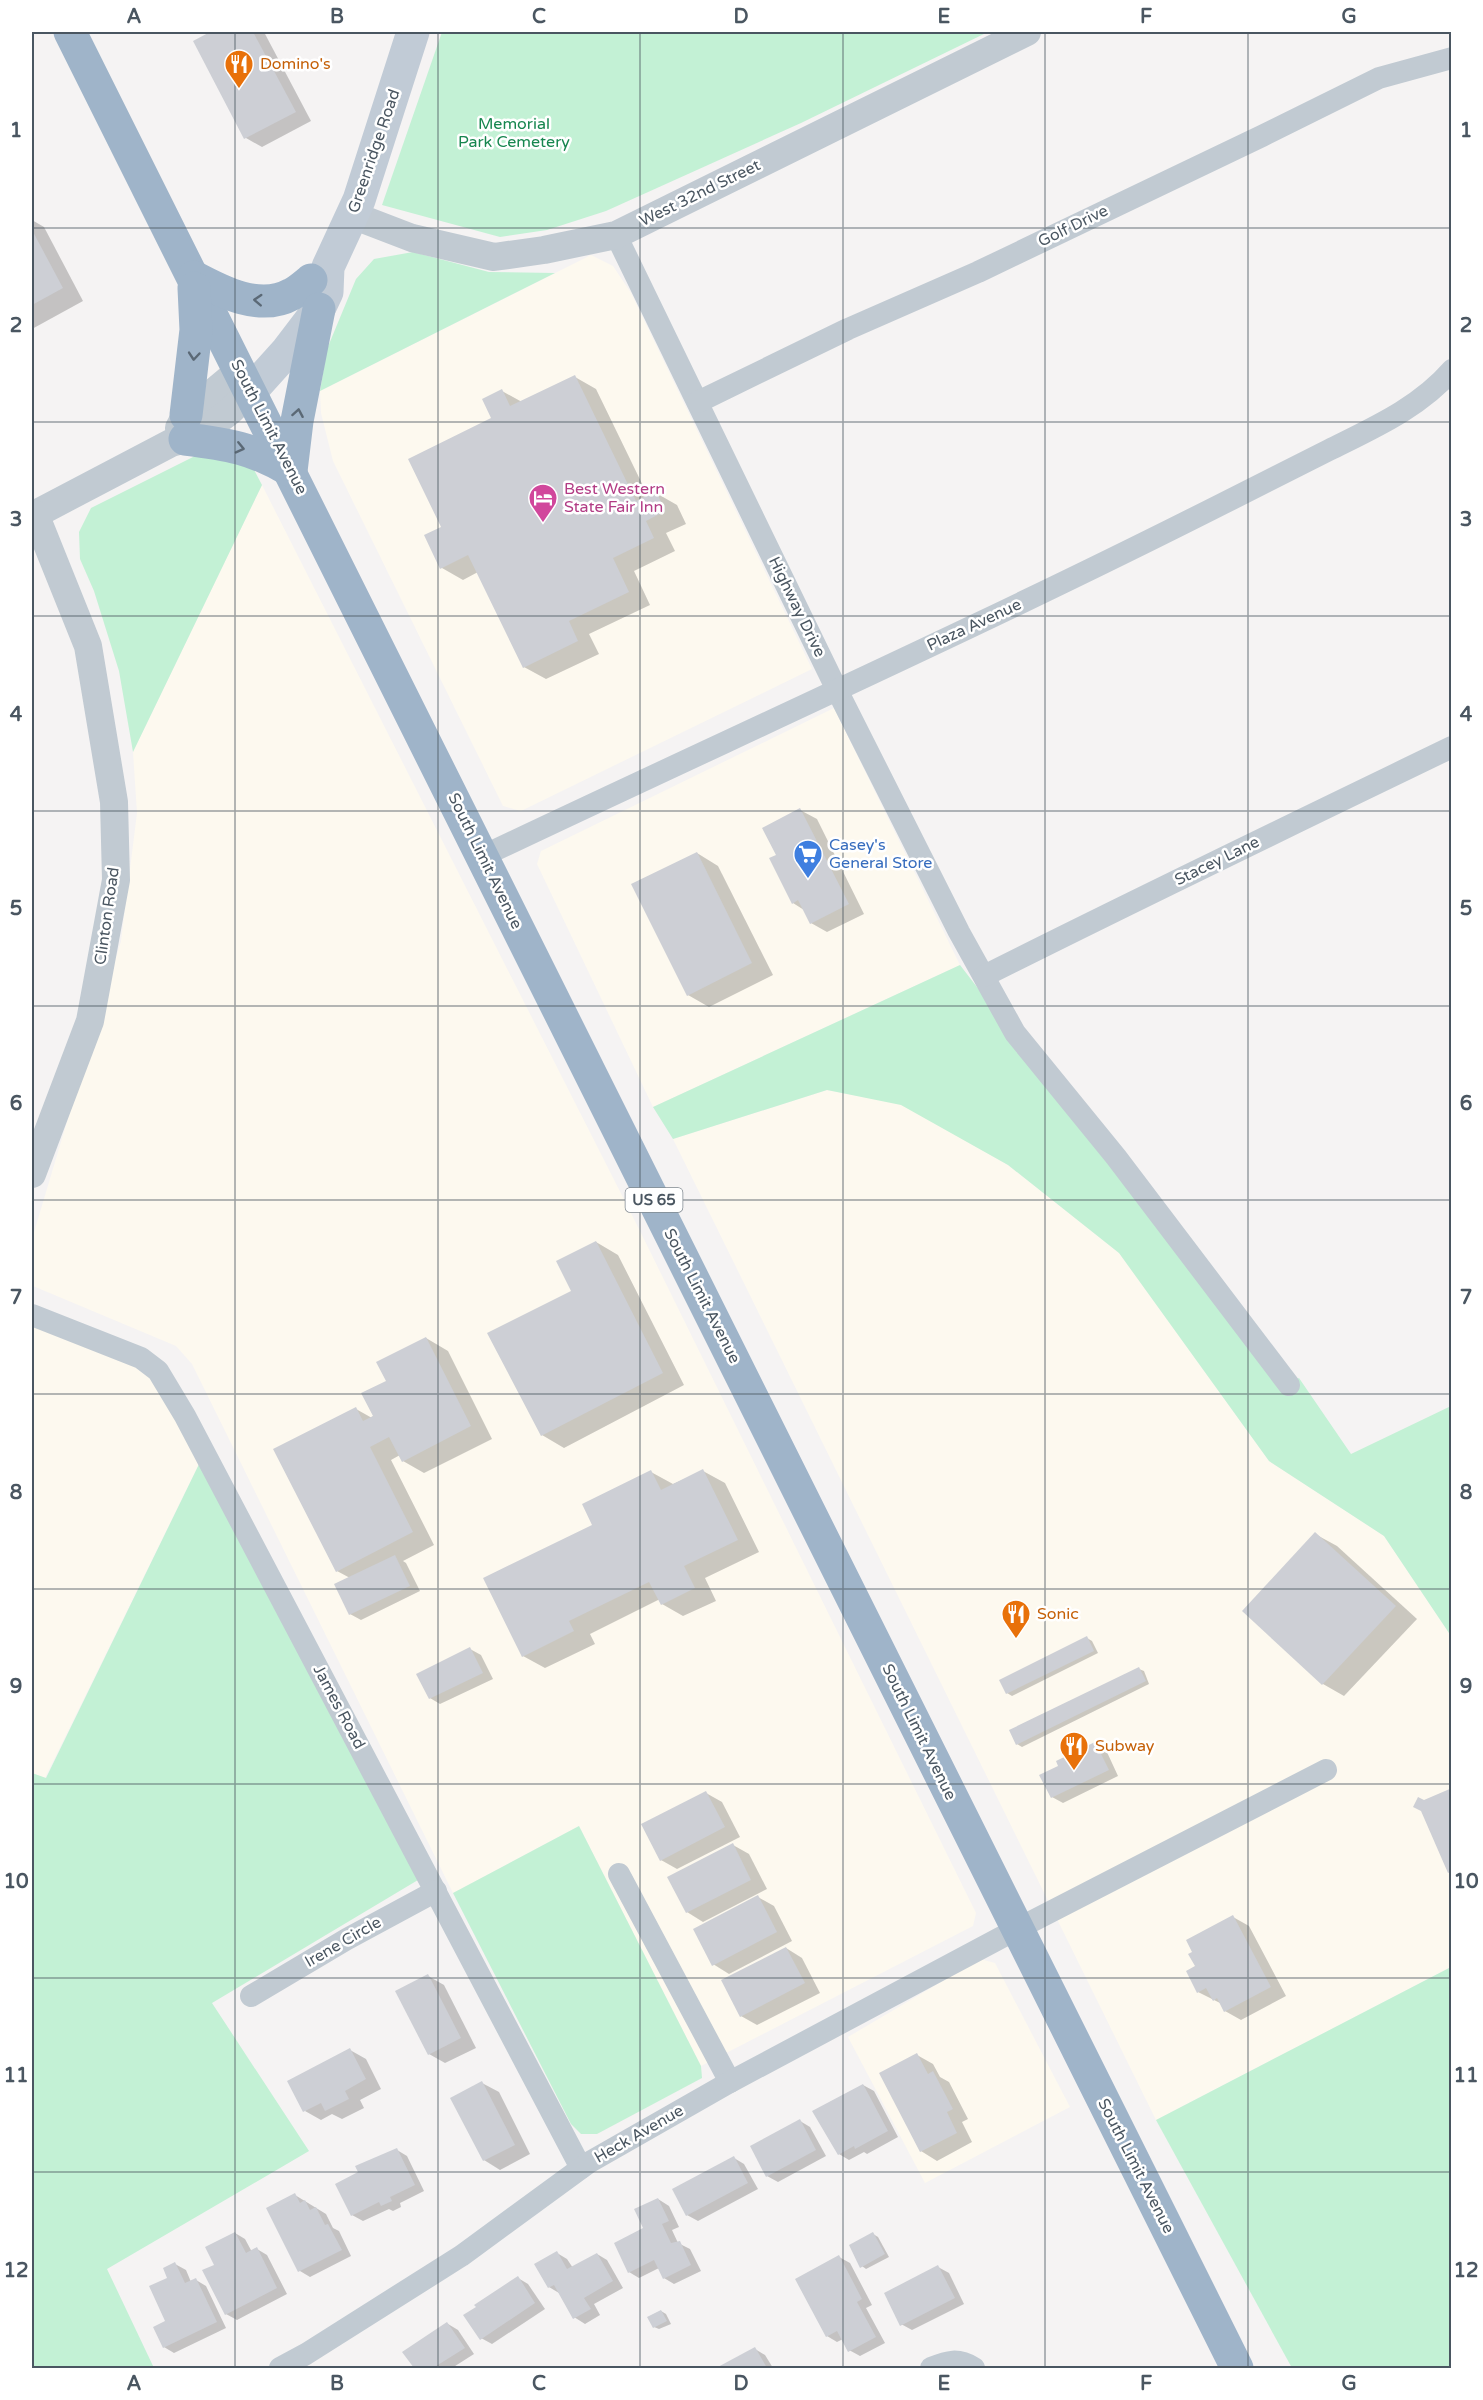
<svg xmlns="http://www.w3.org/2000/svg" width="1483" height="2400" viewBox="0 0 1483 2400" font-family="'Varela Round',sans-serif">
<style>
.commercial{fill:#fdf9ef}
.green{fill:#c3f1d5}
.shadow{fill:#0003}
.building{fill:#cdcfd5}
.lines{fill:none;stroke-linecap:round;stroke-linejoin:round}
.minor{stroke:#c1cad2;stroke-width:22}
.tertiary{stroke:#c1cad2;stroke-width:28}
.secondary{stroke:#c1cbd6;stroke-width:33}
.trunk{stroke:#9fb4c9;stroke-width:33}
.oneway{stroke:#5b6976}
.grid{fill:none;stroke:#4a5661;stroke-width:1.5;stroke-opacity:0.55}
.labels{text-anchor:middle;dominant-baseline:central;stroke-width:5;stroke-linejoin:round;paint-order:stroke}
.shield{fill:#fff;stroke:#808990;stroke-width:1.5}
.shield-label{font-size:15px;font-weight:bold;fill:#4a5661}
.food-label{font-size:16px;fill:#c56008;stroke:#fff;text-anchor:start}
.park-label{font-size:16px;fill:#17864f;stroke:#fff}
.street-label{font-size:16px;fill:#4a5661;stroke:#fff}
.hotel-label{font-size:16px;fill:#b23c85;stroke:#fff;text-anchor:start}
.shop-label{font-size:16px;fill:#366cbe;stroke:#fff;text-anchor:start}
.neatline{fill:none;stroke:#4a5661;stroke-width:2}
.grid-label{font-size:20px;text-anchor:middle;font-weight:bold;fill:#4a5661}
</style>
<rect width="100%" height="100%" fill="#f5f3f3"/>
<g class="commercial">
<polygon points="591,255 613,266 631,293 812,669 521,811 503,806 333,461 321,413 320,391"/>
<polygon points="262,485 639,1229 976,1913 973,1926 701,2066 579,1826 453,1893 192,1364 176,1346 33,1286 32,1282 32,1239 121,941 137,813 133,752"/>
<polygon points="834,708 960,965 653,1107 537,864 541,851"/>
<polygon points="827,1090 901,1104 1008,1165 1119,1253 1269,1461 1384,1536 1451,1636 1451,1967 1156,2120 673,1139"/>
<polygon points="32,1321 154,1368 203,1456 45,1778 32,1773"/>
<polygon points="980,1959 995,1963 1070,2107 925,2183 848,2037"/>
</g>
<g class="green">
<polygon points="442,32 988,32 801,123 606,211 547,230 500,237 382,205"/>
<polygon points="413,252 489,272 555,273 320,391 327,349 356,279 374,259"/>
<polygon points="197,455 251,464 262,485 133,752 119,671 94,591 80,559 79,532 91,508"/>
<polygon points="960,965 1283,1385 1299,1378 1351,1454 1451,1406 1451,1636 1384,1536 1269,1461 1119,1253 1008,1165 901,1105 827,1090 673,1139 653,1107"/>
<polygon points="203,1456 418,1880 212,2003 309,2151 107,2269 154,2368 32,2368 32,1773 46,1778"/>
<polygon points="579,1826 701,2066 702,2078 597,2134 581,2134 571,2124 453,1893"/>
<polygon points="1451,1967 1451,2368 1292,2368 1156,2120"/>
</g>
<g class="shadow">
<polygon points="213,32 264,32 311,121 262,147 246,138 195,41"/>
<polygon points="32,220 44,227 83,301 32,329"/>
<polygon points="575,377 596,389 648,496 656,493 677,505 686,524 666,533 675,551 634,571 650,605 589,634 599,654 546,679 524,667 478,572 463,580 442,568 443,528 493,419 502,391 522,402"/>
<polygon points="800,810 817,819 864,914 827,932 811,923 804,910 793,903 778,855"/>
<polygon points="697,853 718,866 773,975 709,1007 688,995"/>
<polygon points="596,1242 618,1255 684,1385 564,1448 542,1435 489,1334 573,1291"/>
<polygon points="426,1338 448,1351 492,1439 424,1473 403,1461 400,1455 391,1460 434,1545 403,1561 406,1563 420,1591 361,1620 350,1614 350,1578 337,1571 356,1409 372,1418 388,1382"/>
<polygon points="703,1471 725,1483 759,1552 705,1578 716,1601 683,1616 662,1604 660,1599 590,1634 595,1644 545,1668 523,1656 594,1526 651,1472 673,1484"/>
<polygon points="1315,1534 1337,1546 1417,1619 1344,1696 1323,1684"/>
<polygon points="1087,1638 1092,1641 1098,1653 1012,1696 1007,1693"/>
<polygon points="470,1649 481,1655 493,1679 440,1704 430,1698"/>
<polygon points="1139,1669 1144,1671 1149,1684 1022,1747 1017,1744"/>
<polygon points="1095,1743 1106,1750 1118,1776 1063,1803 1052,1797 1041,1775 1060,1766"/>
<polygon points="706,1793 722,1802 740,1837 677,1869 661,1860"/>
<polygon points="733,1845 749,1854 767,1889 703,1922 687,1912"/>
<polygon points="758,1897 774,1906 792,1941 729,1974 713,1964"/>
<polygon points="1233,1917 1249,1926 1286,1996 1241,2020 1225,2011 1222,2004 1198,1992 1197,1967"/>
<polygon points="786,1948 802,1958 820,1993 757,2025 741,2016"/>
<polygon points="428,1976 444,1985 476,2048 445,2063 429,2054"/>
<polygon points="350,2050 366,2059 381,2089 360,2100 364,2108 342,2119 332,2114 321,2120 305,2111"/>
<polygon points="917,2055 933,2064 940,2077 949,2082 968,2119 962,2122 972,2142 937,2161 921,2151"/>
<polygon points="482,2083 499,2092 530,2154 500,2170 484,2160"/>
<polygon points="863,2085 874,2091 898,2137 867,2154 864,2152 849,2160 839,2154"/>
<polygon points="800,2121 810,2127 826,2156 778,2182 767,2176"/>
<polygon points="397,2150 407,2156 424,2191 400,2203 401,2207 393,2211 389,2209 363,2221 352,2215"/>
<polygon points="734,2158 744,2164 758,2189 698,2221 687,2215"/>
<polygon points="295,2195 326,2214 333,2228 339,2231 351,2256 310,2277 300,2271"/>
<polygon points="658,2199 669,2206 679,2227 672,2230 678,2243 690,2249 701,2271 674,2284 664,2278 659,2268 639,2278 629,2272"/>
<polygon points="235,2233 245,2239 252,2252 257,2249 267,2255 287,2294 237,2320 226,2314 216,2265"/>
<polygon points="873,2234 878,2237 889,2257 866,2269 862,2266"/>
<polygon points="557,2253 567,2259 573,2268 597,2254 607,2260 623,2288 594,2304 600,2315 585,2324 574,2317 559,2293 549,2287"/>
<polygon points="839,2257 850,2263 872,2305 866,2308 885,2343 860,2356 849,2350 843,2339 837,2342 827,2336"/>
<polygon points="175,2264 186,2270 191,2282 196,2280 206,2286 226,2328 174,2353 164,2347"/>
<polygon points="938,2267 949,2273 964,2304 912,2330 901,2324"/>
<polygon points="518,2278 528,2284 545,2309 492,2344 481,2338 478,2307"/>
<polygon points="661,2311 666,2314 671,2324 659,2329 654,2327"/>
<polygon points="448,2324 458,2330 474,2354 452,2368 415,2368 405,2352"/>
<polygon points="755,2349 765,2355 773,2368 719,2368"/>
</g>
<g class="building">
<polygon points="210,32 253,32 296,112 244,139 193,41"/>
<polygon points="32,230 63,288 32,305"/>
<polygon points="575,375 636,501 656,491 665,511 646,521 654,538 613,558 629,592 569,621 578,641 523,668 468,555 440,569 424,535 441,527 408,459 491,418 482,399 502,389 510,406"/>
<polygon points="800,808 849,904 810,924 798,900 792,904 769,858 776,855 762,828"/>
<polygon points="697,852 752,963 687,996 631,884"/>
<polygon points="596,1241 663,1373 541,1436 487,1333 571,1291 556,1261"/>
<polygon points="426,1337 471,1426 402,1462 389,1437 370,1447 413,1532 336,1572 273,1449 356,1407 363,1421 373,1416 361,1393 386,1381 376,1362"/>
<polygon points="703,1469 738,1540 684,1566 695,1588 661,1605 649,1582 569,1621 574,1631 522,1657 483,1578 592,1525 582,1504 651,1470 661,1490"/>
<polygon points="1315,1532 1396,1606 1322,1685 1242,1611"/>
<polygon points="395,1555 410,1586 349,1615 334,1584"/>
<polygon points="1087,1636 1094,1651 1006,1694 999,1680"/>
<polygon points="470,1647 483,1673 429,1699 416,1674"/>
<polygon points="1139,1667 1146,1681 1016,1745 1009,1730"/>
<polygon points="1095,1742 1109,1770 1051,1798 1039,1775 1058,1766 1056,1761"/>
<polygon points="1452,1788 1452,1871 1448,1873 1421,1811 1413,1807 1418,1797 1424,1800"/>
<polygon points="706,1791 725,1827 660,1861 641,1824"/>
<polygon points="733,1843 751,1880 686,1913 667,1877"/>
<polygon points="758,1895 777,1932 712,1966 693,1929"/>
<polygon points="1233,1915 1271,1987 1224,2012 1217,1998 1213,2001 1206,1988 1197,1993 1186,1971 1195,1966 1188,1954 1192,1952 1186,1940"/>
<polygon points="786,1947 805,1983 740,2017 721,1980"/>
<polygon points="428,1974 461,2038 428,2055 395,1991"/>
<polygon points="350,2048 366,2079 345,2091 349,2099 325,2111 321,2103 303,2112 287,2081"/>
<polygon points="917,2053 928,2074 933,2071 953,2109 947,2112 957,2133 920,2152 879,2073"/>
<polygon points="482,2081 515,2145 483,2161 450,2098"/>
<polygon points="863,2084 888,2131 855,2149 854,2146 838,2155 812,2111"/>
<polygon points="800,2119 816,2150 766,2177 750,2146"/>
<polygon points="397,2148 415,2185 390,2197 392,2201 381,2206 379,2202 351,2216 335,2184 358,2172 355,2166"/>
<polygon points="734,2156 748,2183 686,2216 672,2189"/>
<polygon points="295,2193 300,2203 305,2200 310,2210 316,2207 325,2225 328,2224 342,2250 298,2272 266,2208"/>
<polygon points="658,2198 669,2221 662,2224 671,2243 680,2241 691,2265 663,2279 654,2260 628,2273 614,2243 643,2228 634,2209"/>
<polygon points="235,2232 246,2253 257,2247 277,2288 225,2315 202,2270 214,2265 205,2247"/>
<polygon points="873,2232 885,2254 860,2268 849,2245"/>
<polygon points="557,2251 567,2269 597,2253 613,2281 584,2298 591,2309 573,2319 554,2285 548,2288 534,2264"/>
<polygon points="839,2255 862,2299 857,2302 876,2337 848,2352 837,2331 826,2337 795,2279"/>
<polygon points="175,2262 185,2283 196,2278 217,2322 163,2348 153,2327 165,2321 149,2286 167,2278 163,2268"/>
<polygon points="938,2265 955,2298 900,2326 884,2293"/>
<polygon points="518,2276 535,2303 480,2340 463,2315 476,2307 474,2305"/>
<polygon points="661,2310 667,2321 653,2328 647,2317"/>
<polygon points="447,2322 465,2348 433,2368 414,2368 402,2352"/>
<polygon points="755,2347 767,2368 716,2368"/>
</g>
<g class="lines">
<g class="minor">
<polyline points="616,235 837,690 959,932 1015,1033 1116,1157 1289,1385"/>
<polyline points="698,402 848,329 978,272 1262,136 1379,78 1452,58"/>
<path d="M 483,856 C 729,739 979,627 1222,504 C 1258,486 1294,468 1329,450 C 1373,428 1419,408 1452,370"/>
<path d="M 984,976 C 1139,898 1295,823 1452,747"/>
<polyline points="32,1315 141,1358 158,1371 185,1416 581,2168"/>
<polyline points="619,1874 730,2082"/>
<polyline points="251,1996 347,1939 436,1891"/>
<polyline points="280,2368 306,2354 461,2256 588,2163 730,2082 1017,1929 1326,1770"/>
<path d="M 931,2368 C 948,2361 958,2358 974,2368"/>
</g>
<g class="tertiary">
<polyline points="352,215 412,238 494,257 544,250 616,235 1027,32"/>
<polyline points="179,428 186,415 240,370"/>
<polyline points="32,516 171,443 197,436 229,412 251,391"/>
<polyline points="32,1174 90,1021 116,880 114,802 88,646 35,514"/>
</g>
<polyline class="secondary" points="251,391 287,351 319,309 327,292 328,267 359,200 413,32"/>
<g class="trunk">
<polyline points="70,32 1237,2368"/>
<path d="M 194,277 C 222,292 260,312 292,294 C 298,291 305,285 311,280"/>
<polyline points="186,415 196,330 194,288"/>
<path d="M 185,439 C 227,444 253,448 291,471 L 297,421 L 319,309"/>
</g>
</g>
<defs><path id="oneway-chevron" d="M-2-3.5L2.5 0L-2 3.5" fill="none" stroke-width="1.6" stroke-linecap="round" stroke-linejoin="round" transform="scale(1.5)"/></defs>
<g class="oneway">
<use href="#oneway-chevron" transform="translate(258 300) rotate(-177)"/>
<use href="#oneway-chevron" transform="translate(194 356) rotate(95)"/>
<use href="#oneway-chevron" transform="translate(298 413) rotate(-80)"/>
<use href="#oneway-chevron" transform="translate(240 448) rotate(13)"/>
</g>
<path class="grid" d="M 235,32 L 235,2368M 438,32 L 438,2368M 640,32 L 640,2368M 843,32 L 843,2368M 1045,32 L 1045,2368M 1248,32 L 1248,2368M 32,228 L 1452,228M 32,422 L 1452,422M 32,616 L 1452,616M 32,811 L 1452,811M 32,1006 L 1452,1006M 32,1200 L 1452,1200M 32,1394 L 1452,1394M 32,1589 L 1452,1589M 32,1784 L 1452,1784M 32,1978 L 1452,1978M 32,2172 L 1452,2172"/>
<defs>
<g id="restaurant-pin" transform="scale(1.5)"><path d="M0 17L-7.5 6A9.5 9.5 0 1 1 7.5 6Z" fill="#e8710a" stroke="#fff"/><path d="M-5-6h1v4h1v-4h1v4h1v-4h1v5L-1.5 .5V6h-2V.5L-5-1ZM5-6V6H3V1.5H1.5Q1.5-4 5-6Z" fill="#fff"/></g>
<g id="hotel-pin" transform="scale(1.5)"><path d="M0 17L-7.5 6A9.5 9.5 0 1 1 7.5 6Z" fill="#d1479c" stroke="#fff"/><path d="M-6-4.5h1.5V1H6V5H4.5V3h-9V5H-6ZM-4 0a1.8 1.8 0 1 1 3.6 0ZM.5 0V-2.5h3Q6-2.5 6 0Z" fill="#fff"/></g>
<g id="supermarket-pin" transform="scale(1.5)"><path d="M0 17L-7.5 6A9.5 9.5 0 1 1 7.5 6Z" fill="#3f7fe0" stroke="#fff"/><path d="M-6-5.5h2.5l.6 2H6L4.5 2H-2.5L-4.4-4H-6ZM-1.5 3.2a1.3 1.3 0 1 0 .1 0ZM3 3.2a1.3 1.3 0 1 0 .1 0Z" fill="#fff"/></g>
</defs>
<g fill-rule="evenodd">
<use href="#restaurant-pin" x="239" y="64"/>
<use href="#hotel-pin" x="543" y="498"/>
<use href="#supermarket-pin" x="808" y="854"/>
<use href="#restaurant-pin" x="1016" y="1614"/>
<use href="#restaurant-pin" x="1074" y="1746"/>
</g>
<g class="labels">
<rect class="shield" x="625.5" y="1188" width="57" height="24" rx="4.5"/>
<g class="shield-label">
<text x="654" y="1200">US 65</text>
</g>
<g class="food-label">
<text x="260" y="64">Domino's</text>
<text x="1037" y="1614">Sonic</text>
<text x="1095" y="1746">Subway</text>
</g>
<g class="park-label">
<text x="514" y="124">Memorial<tspan x="514" dy="18">Park Cemetery</tspan></text>
</g>
<g class="street-label">
<text transform="translate(374 151) rotate(-71)">Greenridge Road</text>
<text transform="translate(700 193) rotate(-26)">West 32nd Street</text>
<text transform="translate(1073 226) rotate(-26)">Golf Drive</text>
<text transform="translate(269 427) rotate(63)">South Limit Avenue</text>
<text transform="translate(797 607) rotate(64)">Highway Drive</text>
<text transform="translate(974 625) rotate(-25)">Plaza Avenue</text>
<text transform="translate(485 861) rotate(64)">South Limit Avenue</text>
<text transform="translate(1217 861) rotate(-26)">Stacey Lane</text>
<text transform="translate(107 916) rotate(-82)">Clinton Road</text>
<text transform="translate(702 1296) rotate(63)">South Limit Avenue</text>
<text transform="translate(339 1707) rotate(62)">James Road</text>
<text transform="translate(919 1732) rotate(64)">South Limit Avenue</text>
<text transform="translate(343 1942) rotate(-30)">Irene Circle</text>
<text transform="translate(639 2134) rotate(-30)">Heck Avenue</text>
<text transform="translate(1136 2166) rotate(63)">South Limit Avenue</text>
</g>
<g class="hotel-label">
<text x="564" y="489">Best Western<tspan x="564" dy="18">State Fair Inn</tspan></text>
</g>
<g class="shop-label">
<text x="829" y="845">Casey's<tspan x="829" dy="18">General Store</tspan></text>
</g>
</g>
<rect width="1483" height="2400" fill="none" stroke="#ffffff" stroke-width="66"/>
<rect x="33" y="33" width="1417" height="2334" class="neatline"/>
<g class="grid-label">
<text x="134" y="23">A</text>
<text x="337" y="23">B</text>
<text x="539" y="23">C</text>
<text x="741" y="23">D</text>
<text x="944" y="23">E</text>
<text x="1146" y="23">F</text>
<text x="1349" y="23">G</text>
<text x="16" y="137">1</text>
<text x="1466" y="137">1</text>
<text x="16" y="332">2</text>
<text x="1466" y="332">2</text>
<text x="16" y="526">3</text>
<text x="1466" y="526">3</text>
<text x="16" y="721">4</text>
<text x="1466" y="721">4</text>
<text x="16" y="915">5</text>
<text x="1466" y="915">5</text>
<text x="16" y="1110">6</text>
<text x="1466" y="1110">6</text>
<text x="16" y="1304">7</text>
<text x="1466" y="1304">7</text>
<text x="16" y="1499">8</text>
<text x="1466" y="1499">8</text>
<text x="16" y="1693">9</text>
<text x="1466" y="1693">9</text>
<text x="16" y="1888">10</text>
<text x="1466" y="1888">10</text>
<text x="16" y="2082">11</text>
<text x="1466" y="2082">11</text>
<text x="16" y="2277">12</text>
<text x="1466" y="2277">12</text>
<text x="134" y="2390">A</text>
<text x="337" y="2390">B</text>
<text x="539" y="2390">C</text>
<text x="741" y="2390">D</text>
<text x="944" y="2390">E</text>
<text x="1146" y="2390">F</text>
<text x="1349" y="2390">G</text>
</g>
</svg>
